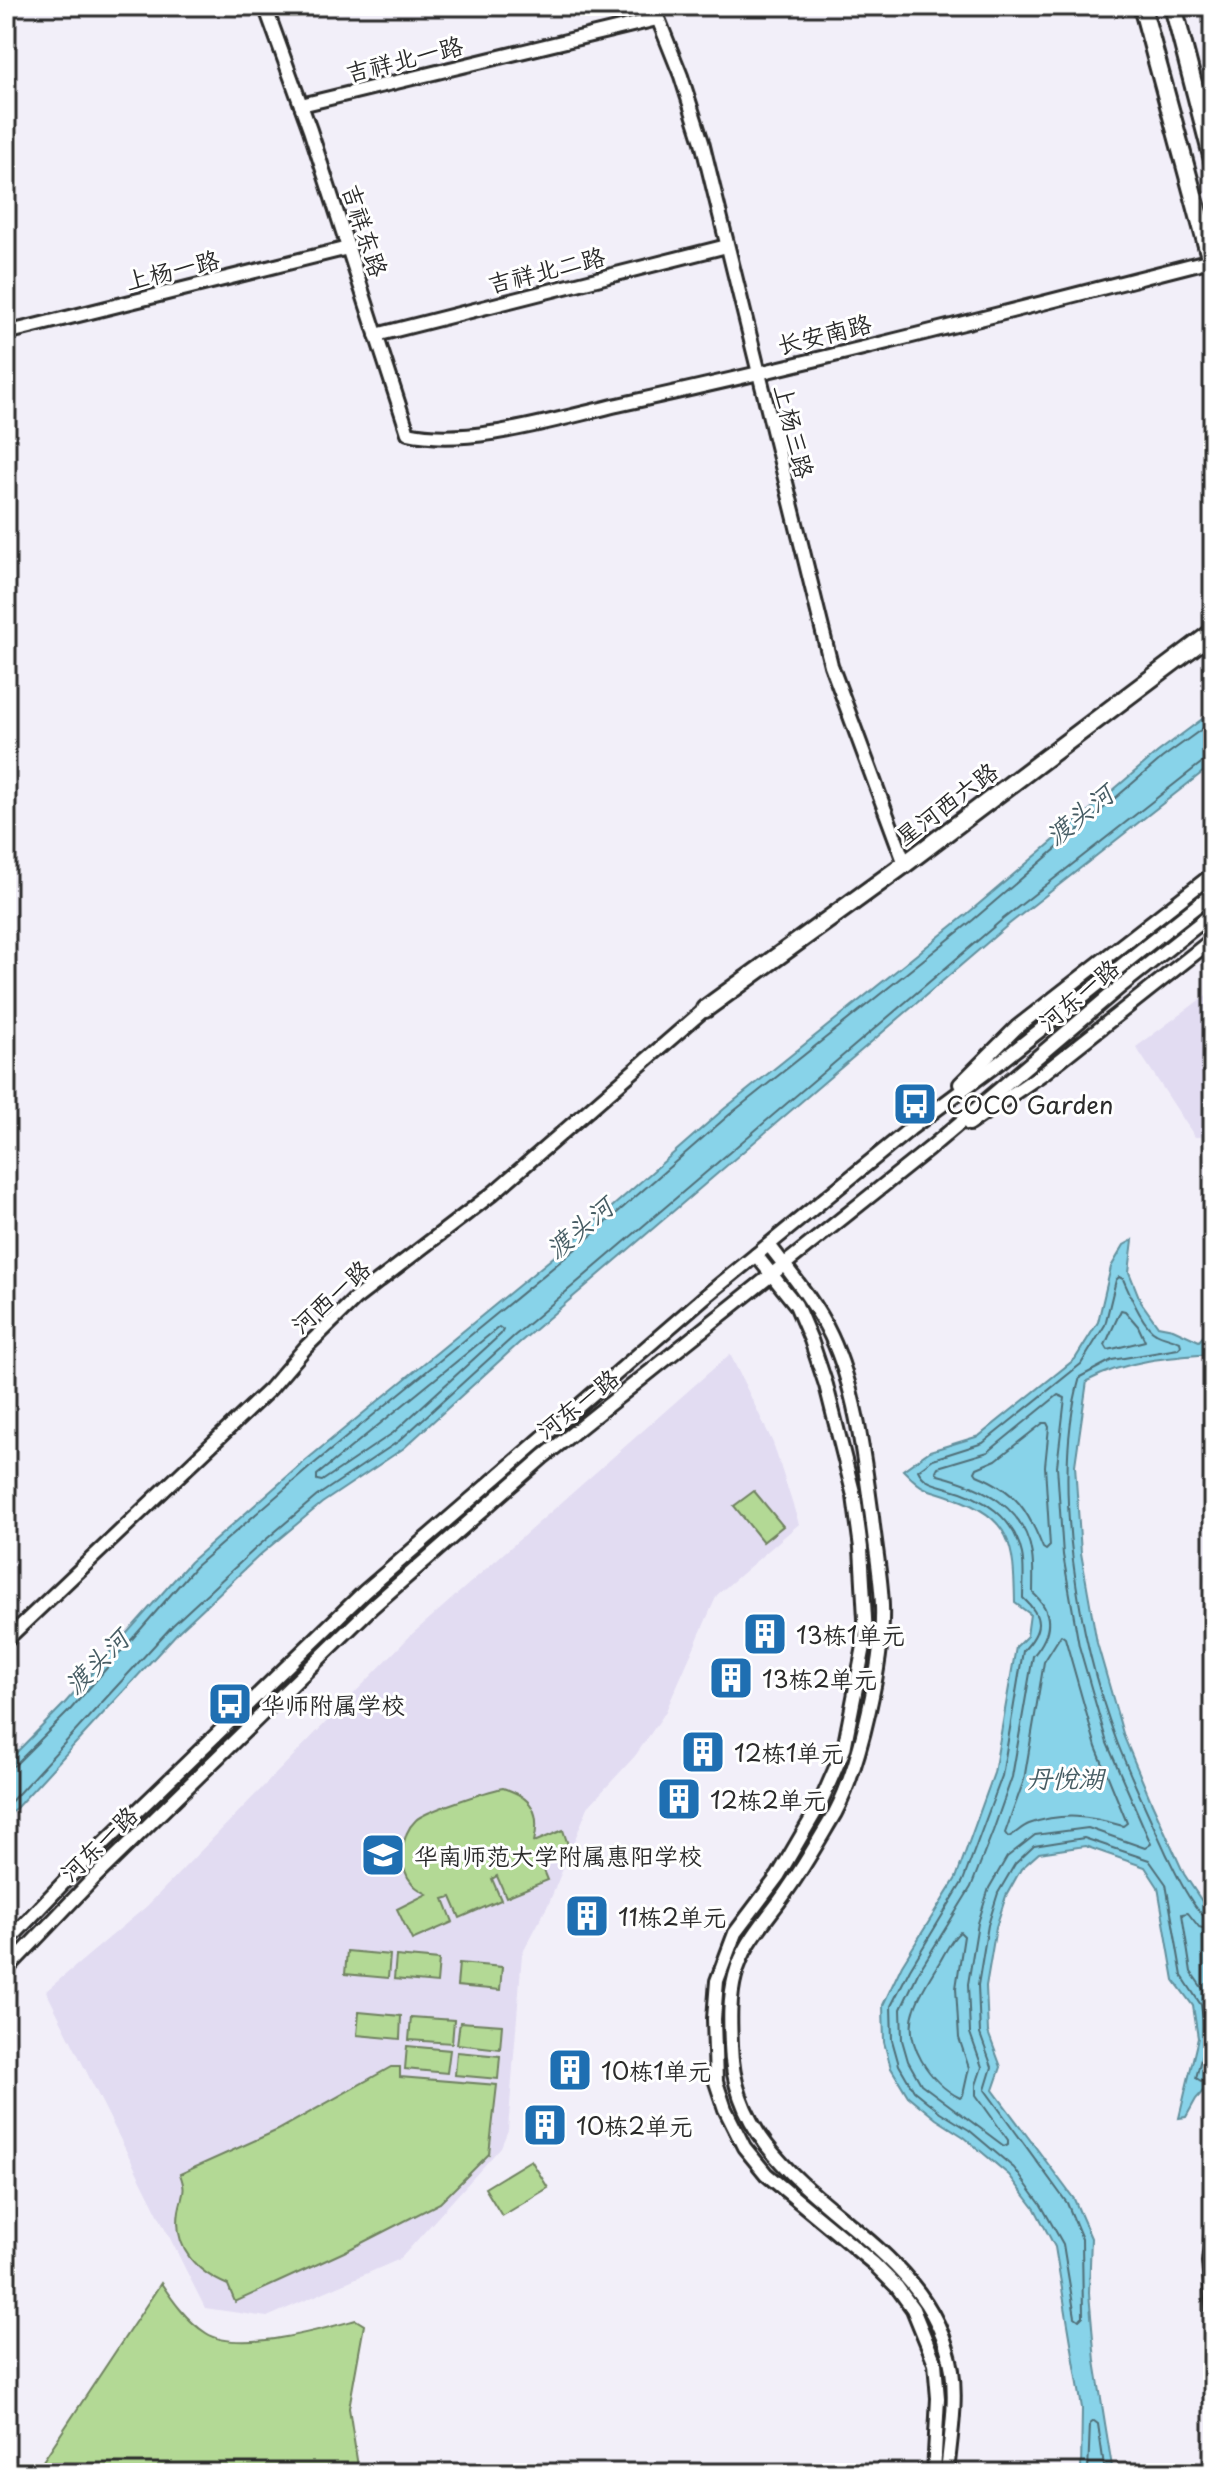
<svg xmlns="http://www.w3.org/2000/svg" width="1219" height="2479" viewBox="0 0 1219 2479" font-family="'Playpen Sans','LXGW WenKai TC',sans-serif">
<style>
.built{fill:#e2dcf2}
.green{fill:#b3d995;stroke:#6f8260;stroke-width:2}
.water{fill:#88d3e9;stroke:#63909d;stroke-width:2}
.lines{fill:none;stroke-linecap:round;stroke-linejoin:round}
.shore{stroke:#506e77;stroke-width:2}
.minor-casing{stroke:#2b2b2b;stroke-width:18}
.tertiary-casing{stroke:#2b2b2b;stroke-width:22}
.secondary-casing{stroke:#2b2b2b;stroke-width:24}
.minor{stroke:#fff;stroke-width:12}
.tertiary{stroke:#fff;stroke-width:16}
.secondary{stroke:#fff;stroke-width:18}
.labels{text-anchor:middle;dominant-baseline:central;stroke-width:6;stroke-linejoin:round;paint-order:stroke}
.street-label{font-size:24px;fill:#2b2b2b;stroke:#fff}
.poi-label{font-size:24px;fill:#2b2b2b;stroke:#fff;text-anchor:start}
.water-label{font-size:26px;font-style:italic;fill:#475d64;stroke:#fff}
</style>
<rect width="100%" height="100%" fill="#f2eff9"/>
<filter id="ink" filterUnits="userSpaceOnUse"><feTurbulence type="fractalNoise" baseFrequency=".0125" numOctaves="2"/><feDisplacementMap in="SourceGraphic" scale="16" xChannelSelector="R" yChannelSelector="G"/><feConvolveMatrix kernelMatrix="1 2 1 2 8 2 1 2 1" color-interpolation-filters="sRGB"/></filter>
<g filter="url(#ink)">
<g class="built">
<polygon points="1213,990 1213,1137 1195,1137 1136,1047"/>
<polygon points="730,1354 773,1443 799,1524 717,1595 665,1713 635,1756 588,1807 549,1903 522,1954 508,2130 501,2147 400,2259 267,2317 205,2308 46,1991 147,1906 411,1635"/>
</g>
<g class="green">
<polygon points="754,1491 783,1526 763,1542 734,1506"/>
<path d="M 503,1788 C 532,1797 541,1812 534,1842 L 563,1830 L 568,1845 L 539,1858 L 548,1880 L 506,1897 L 497,1876 L 492,1879 L 501,1900 L 460,1918 L 451,1897 L 444,1899 L 453,1922 L 412,1940 L 397,1909 L 427,1894 C 422,1891 415,1888 412,1883 C 398,1867 400,1835 416,1820 C 425,1811 488,1791 503,1788 Z"/>
<polygon points="347,1951 390,1955 388,1978 345,1974"/>
<polygon points="396,1956 439,1960 437,1983 394,1979"/>
<polygon points="459,1963 502,1967 500,1990 457,1986"/>
<polygon points="359,2012 401,2016 400,2039 357,2035"/>
<polygon points="411,2017 454,2020 452,2043 409,2040"/>
<polygon points="460,2022 502,2025 500,2049 457,2044"/>
<polygon points="407,2046 450,2050 447,2073 405,2069"/>
<polygon points="457,2052 500,2056 498,2079 455,2075"/>
<path d="M 391,2067 L 400,2067 L 400,2077 L 497,2085 L 489,2154 L 440,2203 L 344,2252 L 235,2302 L 228,2285 C 197,2272 173,2249 179,2211 C 182,2193 187,2193 180,2174 L 278,2130 Z"/>
<polygon points="531,2160 548,2188 502,2216 485,2188"/>
<path d="M 161,2283 C 173,2301 187,2321 206,2333 C 238,2354 319,2330 356,2320 L 364,2325 L 349,2408 L 359,2473 L 35,2473 Z"/>
</g>
<g class="water">
<polygon points="1213,711 1213,764 1008,925 518,1344 404,1448 322,1503 261,1554 179,1631 6,1819 6,1763 64,1704 190,1562 305,1461 573,1241 724,1109 967,914 1158,752"/>
<path d="M 1133,1240 L 1129,1272 L 1141,1302 L 1158,1326 L 1173,1329 L 1199,1341 L 1208,1331 L 1213,1333 L 1213,1354 C 1169,1357 1127,1360 1087,1381 L 1075,1465 L 1081,1553 L 1097,1643 L 1124,1737 L 1150,1799 L 1184,1874 L 1213,1918 L 1211,2082 L 1196,2099 L 1186,2117 L 1179,2118 L 1198,2038 L 1193,2006 L 1174,1980 L 1158,1887 L 1145,1867 L 1085,1846 L 1039,1853 L 1021,1869 L 1006,1896 L 996,1927 L 986,1986 L 988,2032 L 1001,2067 L 993,2090 L 1074,2199 L 1091,2238 L 1089,2293 L 1095,2361 L 1113,2473 L 1081,2473 L 1082,2408 L 1055,2247 L 1035,2209 L 1009,2175 L 964,2137 L 936,2119 L 908,2096 L 891,2068 L 884,2042 L 883,2005 L 902,1965 L 956,1878 L 994,1773 L 1016,1647 L 1027,1636 L 1030,1614 L 1015,1603 C 1014,1544 1012,1518 951,1497 C 923,1487 925,1492 903,1470 L 930,1451 L 979,1436 L 1075,1359 L 1098,1322 L 1111,1267 L 1124,1245 Z"/>
</g>
<g class="lines">
<g class="shore">
<polygon points="1121,1310 1125,1311 1138,1326 1145,1341 1108,1350 1105,1345"/>
<polygon points="499,1327 503,1330 501,1334 393,1433 322,1481 317,1480 317,1475"/>
<path d="M 1058,1395 L 1065,1398 L 1057,1466 L 1063,1555 L 1079,1646 L 1107,1743 L 1151,1844 L 1145,1848 L 1088,1828 L 1035,1835 L 1007,1857 L 989,1888 L 978,1923 L 968,1984 L 970,2033 L 982,2067 L 976,2085 L 976,2095 L 1008,2140 L 1008,2144 L 1004,2146 L 921,2084 L 908,2061 L 902,2040 L 901,2009 L 918,1973 L 971,1887 L 993,1831 L 1012,1777 L 1033,1656 C 1051,1635 1055,1613 1033,1593 C 1033,1581 1034,1567 1032,1555 C 1025,1506 981,1486 938,1475 L 936,1471 L 938,1467 L 988,1452 Z"/>
<path d="M 1043,1423 L 1047,1423 L 1049,1427 L 1045,1466 L 1050,1546 L 1046,1550 L 1043,1548 C 1028,1510 1016,1491 977,1475 L 975,1472 L 977,1468 L 996,1460 Z"/>
<path d="M 1061,1635 L 1065,1638 L 1096,1747 L 1127,1823 L 1123,1826 C 1089,1816 1064,1812 1029,1824 C 1021,1827 1016,1834 1008,1837 L 1005,1833 L 1024,1780 L 1044,1662 Z"/>
<polyline points="6,1768 15,1765 70,1710 195,1567 310,1467 578,1247 729,1115 973,920 1162,758 1213,721"/>
<polyline points="6,1807 173,1625 256,1548 317,1496 399,1441 513,1337 1003,919 1205,760 1213,758"/>
<path d="M 1213,1921 C 1196,1919 1174,1869 1166,1853 C 1149,1816 1132,1780 1117,1742 C 1079,1641 1050,1482 1080,1377 L 1112,1360 L 1178,1349 L 1181,1346 L 1180,1342 C 1172,1338 1163,1337 1156,1333 C 1143,1327 1129,1292 1123,1279 L 1119,1277 L 1116,1280 L 1105,1325 L 1081,1364 L 983,1443 L 933,1459 L 918,1470 C 924,1483 935,1484 948,1488 C 983,1497 1014,1517 1022,1554 C 1025,1568 1023,1584 1023,1598 C 1044,1617 1042,1631 1023,1651 L 1002,1776 L 963,1881 L 910,1969 L 891,2006 L 892,2040 L 899,2065 L 914,2091 L 940,2112 L 969,2130 L 1014,2168 L 1041,2205 L 1063,2244 L 1075,2317 L 1079,2320 L 1083,2316 L 1082,2239 L 1067,2203 L 985,2090 L 992,2067 L 980,2034 L 978,1985 L 988,1925 L 998,1893 L 1015,1864 L 1034,1846 L 1084,1838 L 1149,1860 L 1166,1884 L 1182,1976 L 1201,2005 L 1206,2039 L 1196,2078 L 1201,2081 L 1213,2075"/>
<polyline points="1213,1931 1199,1927 1188,1913 1182,1914 1191,1972 1209,1998 1213,2018"/>
<path d="M 960,1932 L 964,1936 L 956,1988 L 959,2038 L 969,2068 L 963,2095 L 960,2098 C 930,2083 902,2042 915,2008 C 920,1993 930,1977 939,1963 C 945,1953 951,1939 960,1932 Z"/>
<polyline points="1088,2473 1090,2424 1094,2421 1098,2424 1105,2473"/>
</g>
<g class="minor-casing">
<g id="minor">
<path d="M 265,6 L 310,130 L 408,433 C 471,447 559,418 622,404 C 820,361 1015,310 1211,260"/>
<polyline points="653,6 681,76 702,142 831,665 905,864"/>
<polyline points="301,105 657,19"/>
<polyline points="6,333 348,248"/>
<polyline points="376,335 727,246"/>
<polyline points="960,1084 1017,1027 1213,874"/>
<polyline points="969,1124 1045,1072 1213,939"/>
<path d="M 769,1245 C 791,1274 815,1302 831,1336 C 856,1389 864,1459 872,1517 C 875,1546 881,1576 882,1606 C 884,1659 860,1766 835,1813 C 820,1838 805,1865 788,1889 C 768,1919 744,1941 735,1976 C 729,1998 730,2023 731,2045 C 734,2201 928,2223 952,2370 C 957,2403 950,2440 947,2473"/>
<polyline points="756,1255 796,1305 811,1340 826,1385 854,1496 861,1548 866,1636 844,1749 820,1804 778,1876 735,1933 717,1981 714,2019 716,2082 725,2109 744,2147 766,2174 873,2263 897,2287 913,2309 935,2363 938,2398 934,2473"/>
<polyline points="6,1640 270,1389 306,1347 355,1299 492,1194 705,1009"/>
<polyline points="6,1943 68,1878 364,1592 707,1295 910,1129 1000,1062 1213,893"/>
<polyline points="6,1970 95,1877 371,1608 543,1457 929,1149 1121,986 1213,913"/>
<polyline points="1213,2225 1209,2262 1213,2310"/>
</g>
</g>
<g class="tertiary-casing">
<g id="tertiary">
<polyline points="1142,6 1213,268"/>
<polyline points="1173,6 1213,160"/>
<polyline points="705,1009 905,864 1213,632"/>
</g>
</g>
<g class="secondary-casing">
<polyline id="secondary" points="1211,260 1213,259"/>
</g>
<use href="#minor" class="minor"/>
<use href="#tertiary" class="tertiary"/>
<use href="#secondary" class="secondary"/>
</g>
</g>
<defs>
<g id="bus-square" transform="scale(2.3)"><rect x="-9" y="-9" width="18" height="18" rx="4" fill="#1f6fb2" stroke="#fff"/><path d="M-5-6H5V4H4V6H2V4H-2V6H-4V4H-5ZM-3.5-4V0h7V-4ZM-3.5 1.2v1.5H-2V1.2ZM2 1.2v1.5H3.5V1.2Z" fill="#fff"/></g>
<g id="building-square" transform="scale(2.3)"><rect x="-9" y="-9" width="18" height="18" rx="4" fill="#1f6fb2" stroke="#fff"/><path d="M-4-6H4V6H1V3H-1V6H-4ZM-2.5-4.3h1.7v1.8h-1.7ZM.8-4.3h1.7v1.8H.8ZM-2.5-1h1.7V.8h-1.7ZM.8-1h1.7V.8H.8Z" fill="#fff"/></g>
<g id="school-square" transform="scale(2.3)"><rect x="-9" y="-9" width="18" height="18" rx="4" fill="#1f6fb2" stroke="#fff"/><path d="M0-5L7-2L0 1L-7-2ZM-4 1L0 2.5L4 1V4Q0 6-4 4Z" fill="#fff"/></g>
</defs>
<g fill-rule="evenodd">
<use href="#bus-square" x="915" y="1104"/>
<use href="#building-square" x="765" y="1634"/>
<use href="#building-square" x="731" y="1678"/>
<use href="#bus-square" x="230" y="1704"/>
<use href="#building-square" x="703" y="1752"/>
<use href="#building-square" x="679" y="1799"/>
<use href="#school-square" x="383" y="1855"/>
<use href="#building-square" x="587" y="1916"/>
<use href="#building-square" x="570" y="2070"/>
<use href="#building-square" x="545" y="2125"/>
</g>
<g class="labels">
<g class="street-label">
<text transform="translate(404 58) rotate(-14)">吉祥北一路</text>
<text transform="translate(366 230) rotate(72)">吉祥东路</text>
<text transform="translate(172 269) rotate(-14)">上杨一路</text>
<text transform="translate(546 269) rotate(-14)">吉祥北二路</text>
<text transform="translate(824 333) rotate(-14)">长安南路</text>
<text transform="translate(795 431) rotate(76)">上杨三路</text>
<text transform="translate(946 803) rotate(-37)">星河西六路</text>
<text transform="translate(1078 994) rotate(-40)">河东一路</text>
<text transform="translate(330 1296) rotate(-42)">河西一路</text>
<text transform="translate(577 1403) rotate(-38)">河东一路</text>
<text transform="translate(98 1843) rotate(-44)">河东一路</text>
</g>
<g class="poi-label">
<text x="946" y="1104">COCO Garden</text>
<text x="796" y="1634">13栋1单元</text>
<text x="762" y="1678">13栋2单元</text>
<text x="261" y="1704">华师附属学校</text>
<text x="734" y="1752">12栋1单元</text>
<text x="710" y="1799">12栋2单元</text>
<text x="414" y="1855">华南师范大学附属惠阳学校</text>
<text x="618" y="1916">11栋2单元</text>
<text x="601" y="2070">10栋1单元</text>
<text x="576" y="2125">10栋2单元</text>
</g>
<g class="water-label">
<text transform="translate(1079 814) rotate(-39)">渡头河</text>
<text transform="translate(579 1227) rotate(-40)">渡头河</text>
<text transform="translate(96 1661) rotate(-45)">渡头河</text>
<text x="1065" y="1777">丹悦湖</text>
</g>
</g>
<rect width="1219" height="2479" fill="none" stroke="#fff" stroke-width="32"/>
<rect x="16" y="16" width="1187" height="2447" fill="none" stroke="#2b2b2b" stroke-width="3" filter="url(#ink)"/>
</svg>
